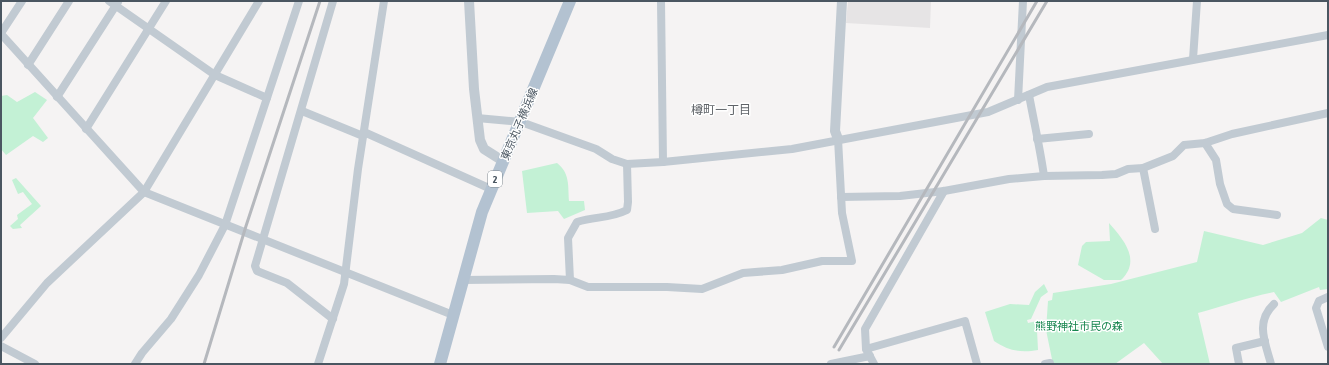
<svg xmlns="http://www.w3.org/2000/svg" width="1329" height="365" viewBox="0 0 1329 365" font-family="'Asap Condensed','Noto Sans JP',sans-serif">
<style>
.education{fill:#e6e4e5}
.green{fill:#c3f1d5}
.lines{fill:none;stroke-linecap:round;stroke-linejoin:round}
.minor{stroke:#c1cad2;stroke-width:8}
.tertiary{stroke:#c1cad2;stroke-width:10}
.primary{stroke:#b3c2d1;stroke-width:12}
.rail{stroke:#b5b8bd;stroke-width:3}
.labels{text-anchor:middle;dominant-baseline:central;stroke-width:3;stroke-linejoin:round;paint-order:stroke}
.shield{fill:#fff;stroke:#808990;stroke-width:1}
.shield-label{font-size:10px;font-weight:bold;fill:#4a5661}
.street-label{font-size:11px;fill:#4a5661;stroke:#fff}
.park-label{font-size:11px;fill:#17864f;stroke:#fff}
.neighbourhood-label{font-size:12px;fill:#5f6368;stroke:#fff}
</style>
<rect width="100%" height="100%" fill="#f5f3f3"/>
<polygon class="education" points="848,1 931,1 930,28 846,23"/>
<g class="green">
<polygon points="35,92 47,100 33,118 48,138 43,142 33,136 6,155 1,149 1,96 7,95 17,102"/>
<path d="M 557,163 C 570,173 568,186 569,201 L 584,201 L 585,210 L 564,219 L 558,211 L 527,213 L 522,171 Z"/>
<polygon points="16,178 41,206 20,225 22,228 13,229 10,226 18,219 17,215 32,204 23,192 18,194 12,180"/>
<path d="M 1321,218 L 1328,220 L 1328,289 L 1320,290 L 1319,287 L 1281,302 L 1274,292 C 1248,297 1223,306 1198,313 L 1210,364 L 1163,364 L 1144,343 L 1115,364 L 1053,364 L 1046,330 L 1048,301 L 1052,300 L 1053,293 L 1111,284 L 1197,262 L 1204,231 L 1263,245 L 1302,233 Z"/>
<path d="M 1109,223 C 1123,239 1142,260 1121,280 L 1104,280 L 1078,265 L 1082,246 L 1086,242 L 1110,241 Z"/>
<path d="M 1044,284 L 1048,292 L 1041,297 L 1031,319 L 1027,320 L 1028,323 L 1037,321 L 1042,326 L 1037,330 L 1038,350 C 1021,353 1009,351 994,341 L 985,312 L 1010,304 L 1029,305 L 1035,292 Z"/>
</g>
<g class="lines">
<g class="minor">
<polyline points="109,1 215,75 267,98"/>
<polyline points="661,1 663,162"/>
<polyline points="1,33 22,1"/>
<polyline points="1,34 144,192 453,315"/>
<polyline points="1193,59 1197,1"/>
<polyline points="28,65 69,1"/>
<path d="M 1029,95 C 1034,122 1040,148 1044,176"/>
<polyline points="57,97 118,2"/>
<polyline points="1018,100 1023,1"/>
<polyline points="302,111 363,136"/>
<polyline points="477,118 521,122 596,149 612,159 627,164 663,162 792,149 988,112 1047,87 1328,35"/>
<polyline points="86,129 166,1"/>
<polyline points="364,132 491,189"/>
<polyline points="1037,139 1089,134"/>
<polyline points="1205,143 1216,160 1220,184 1227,204 1233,209 1277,215"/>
<polyline points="1143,168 1155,229"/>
<polyline points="841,197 900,196 944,191 1009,179 1044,176 1102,175 1116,174 1128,169 1143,168 1173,156 1184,145 1205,143 1232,134 1328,113"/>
<polyline points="462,280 554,279 570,280 588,287 667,287 702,289 743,273 782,270 822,261 852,261 842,213 838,139"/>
<path d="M 570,280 L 568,238 L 577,222 C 596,216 609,219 627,210 L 628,202 L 627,164"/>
<polyline points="1328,297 1319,301 1316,308 1328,347"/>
<polyline points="333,319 287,283 257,271 255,266 333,1"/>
<polyline points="1,338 47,283 144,192 259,1"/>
<polyline points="1,346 35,364"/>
<polyline points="866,349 965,321 977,364"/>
<polyline points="135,364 142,353 171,319 199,275 225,225 299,1"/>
<polyline points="318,364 344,284 358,169 384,1"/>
<polyline points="831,364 870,356"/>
<polyline points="874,364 866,349 865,329 944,191"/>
<polyline points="1045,364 1050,363"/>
<polyline points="1239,364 1236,348 1265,341"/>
<path d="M 1271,364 C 1265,342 1255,322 1274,304"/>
</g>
<g class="tertiary">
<polyline points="469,1 474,89 480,140 484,149 503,161"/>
<polyline points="838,139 835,131 842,1"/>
</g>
<polyline class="primary" points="440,364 482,212 570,1"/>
<g class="rail">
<polyline points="834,347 1037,1"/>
<polyline points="839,350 1047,1"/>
<polyline points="204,364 246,226 320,1"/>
</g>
</g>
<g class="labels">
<rect class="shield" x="488" y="171" width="14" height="16" rx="3"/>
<g class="shield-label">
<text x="495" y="179">2</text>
</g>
<g class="street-label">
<text transform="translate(519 124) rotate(-67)">東京丸子横浜線</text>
</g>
<g class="park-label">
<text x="1079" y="326">熊野神社市民の森</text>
</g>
<g class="neighbourhood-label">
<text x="721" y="110">樽町一丁目</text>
</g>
</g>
<rect width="1329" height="365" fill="none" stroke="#4a5661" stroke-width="4"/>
</svg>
